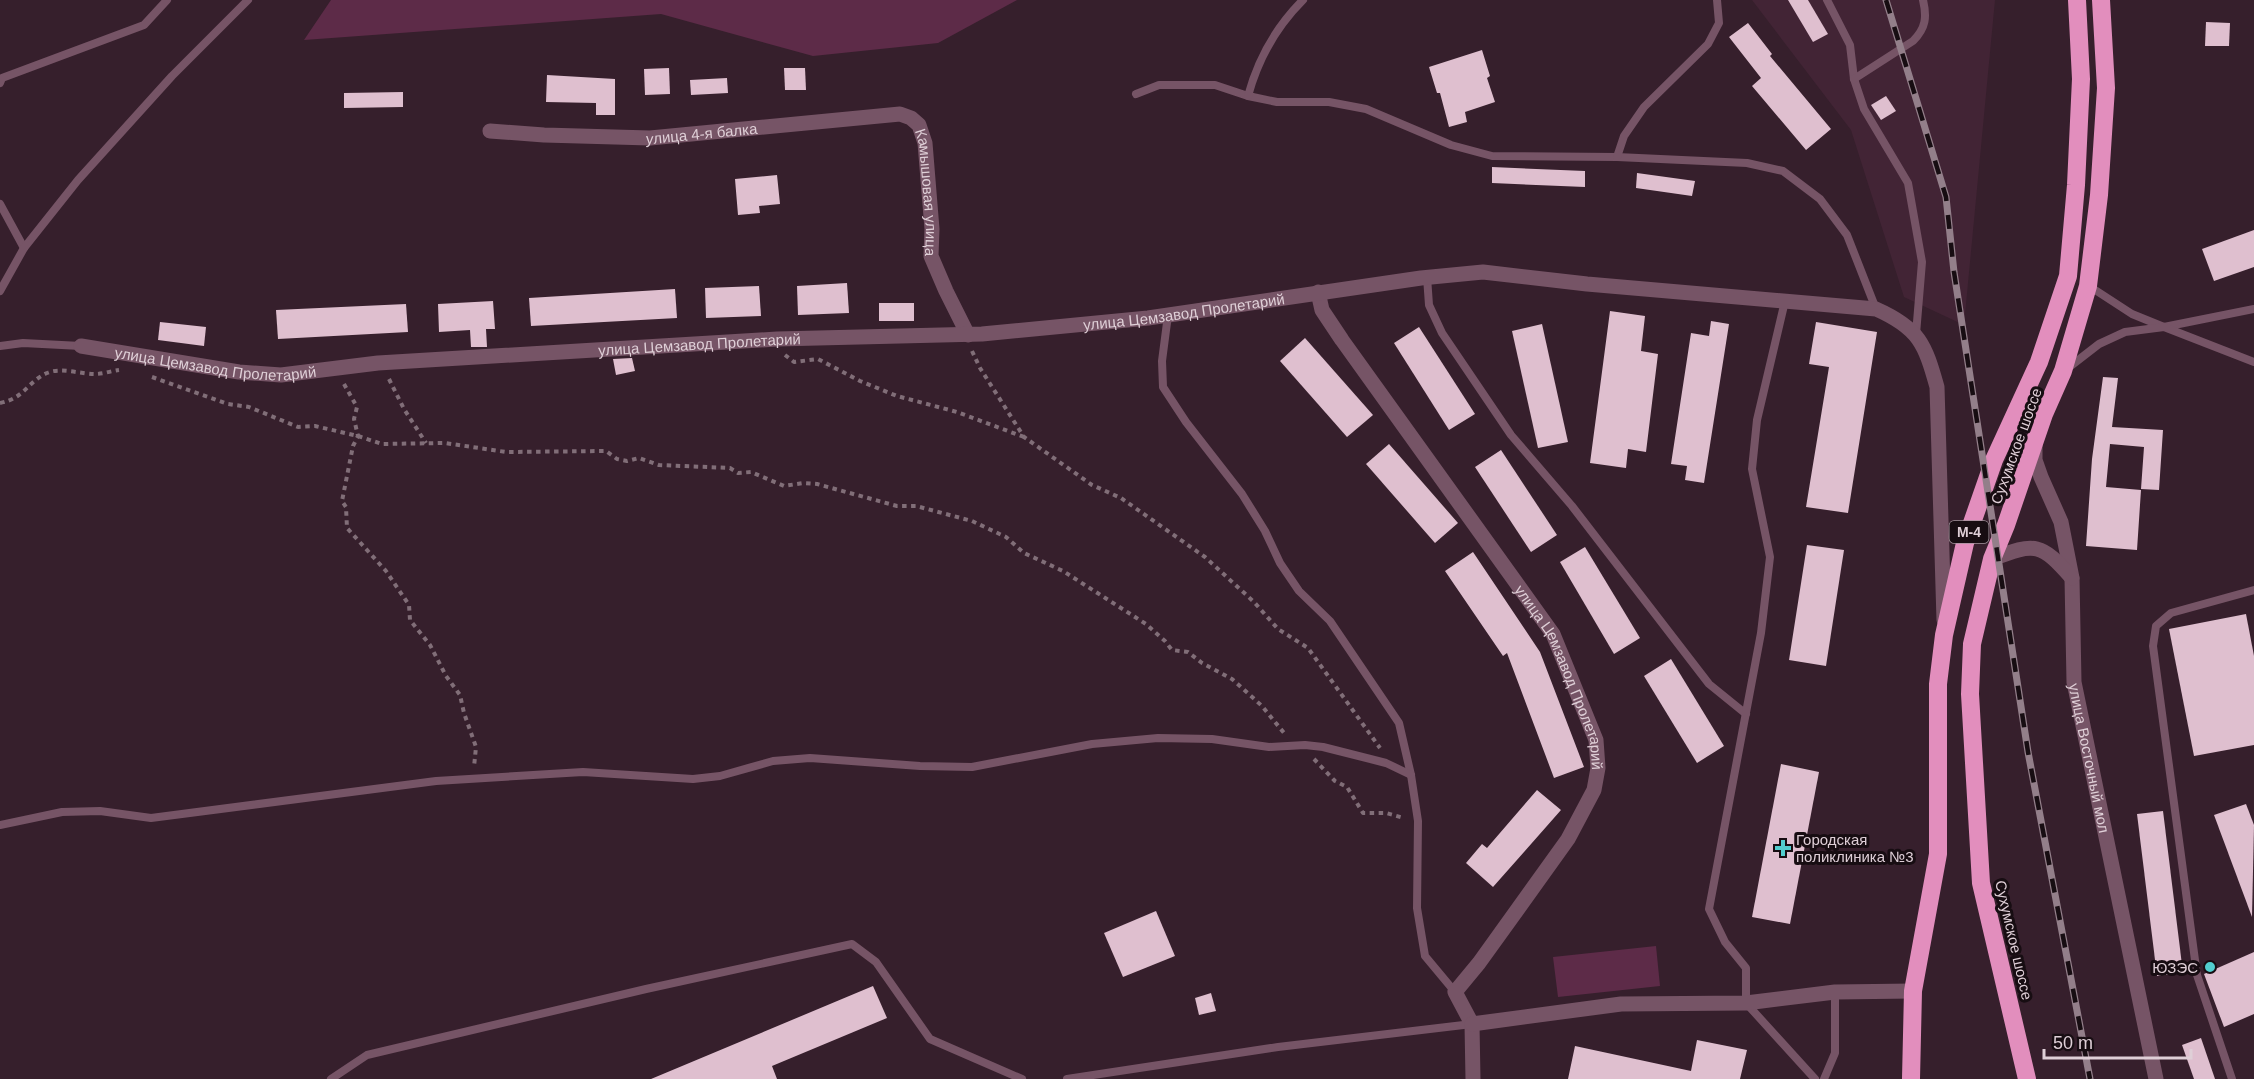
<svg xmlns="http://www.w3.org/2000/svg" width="2254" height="1079" viewBox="0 0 2254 1079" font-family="Helvetica,sans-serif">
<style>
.built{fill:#422435}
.green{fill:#5d2b48}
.building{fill:#dfbfcf}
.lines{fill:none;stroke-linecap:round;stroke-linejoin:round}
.path{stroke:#816e78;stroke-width:4;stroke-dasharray:4.5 4.5;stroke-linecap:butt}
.lane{stroke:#765466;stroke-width:8}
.street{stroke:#765466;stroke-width:15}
.highway{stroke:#e28ebd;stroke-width:18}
.rail-casing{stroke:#937f8a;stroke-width:7}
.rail{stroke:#170d12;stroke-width:4.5;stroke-dasharray:14;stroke-linecap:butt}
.poi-dot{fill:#52cdce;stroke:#170d12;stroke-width:2}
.labels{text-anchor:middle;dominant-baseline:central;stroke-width:6;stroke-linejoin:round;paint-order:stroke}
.shield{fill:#170d12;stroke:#a3959c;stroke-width:1.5}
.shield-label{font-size:14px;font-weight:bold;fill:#dfcfd7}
.street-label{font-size:15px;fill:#dfcfd7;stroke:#170d12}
.poi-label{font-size:15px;fill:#dfcfd7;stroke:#170d12;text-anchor:start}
</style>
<rect width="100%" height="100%" fill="#361f2c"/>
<polygon class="built" points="1752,0 1995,0 1964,325 1904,297 1851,130"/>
<g class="green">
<polygon points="331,0 1017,0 938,43 813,56 661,14 304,40"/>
<polygon points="1656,946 1660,986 1558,997 1553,957"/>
</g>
<g class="building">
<polygon points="1788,0 1808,0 1828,34 1813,42"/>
<polygon points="2206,22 2230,23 2229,46 2205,46"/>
<polygon points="1748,23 1772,54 1770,56 1831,129 1806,150 1752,86 1761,78 1729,37"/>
<polygon points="1482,50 1490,76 1487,78 1495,102 1465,112 1467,122 1449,127 1440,93 1437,93 1429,67"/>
<polygon points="669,68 670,94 645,95 644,69"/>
<polygon points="784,68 805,68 806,90 785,90"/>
<polygon points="547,75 615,79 615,115 596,115 596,103 546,102"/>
<polygon points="727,78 728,93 691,95 690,80"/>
<polygon points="403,92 403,107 344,108 344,93"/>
<polygon points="1886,96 1896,111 1881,120 1871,105"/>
<polygon points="1492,167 1585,171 1585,187 1492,183"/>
<polygon points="1637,173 1695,181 1692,196 1636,188"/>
<polygon points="777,175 780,204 759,206 760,213 738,215 735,179"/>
<polygon points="2254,230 2254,267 2214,281 2202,249"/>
<polygon points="847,283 849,313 798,315 797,286"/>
<polygon points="759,286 761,316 706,318 705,288"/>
<polygon points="675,289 677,318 531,326 529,298"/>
<polygon points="493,301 495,329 486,329 487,347 471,347 470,330 439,332 438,304"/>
<rect x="879" y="303" width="35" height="18"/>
<polygon points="406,304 408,332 278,339 276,310"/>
<polygon points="1610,311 1645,316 1641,351 1658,354 1646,452 1628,449 1626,468 1590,463"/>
<polygon points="1711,321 1729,324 1704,483 1685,480 1687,466 1671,464 1691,333 1709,336"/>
<polygon points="160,322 206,327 204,346 158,340"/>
<polygon points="1816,322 1877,332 1848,513 1806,507 1829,367 1809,364"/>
<polygon points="1542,324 1568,442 1538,448 1512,331"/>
<polygon points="1419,327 1475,414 1449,430 1394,343"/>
<polygon points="1305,338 1373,415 1347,437 1280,361"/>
<polygon points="632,358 635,371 616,375 613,359"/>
<polygon points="2103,377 2118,378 2112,427 2163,430 2159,490 2141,489 2144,447 2110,444 2106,487 2141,490 2137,550 2086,546 2092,459"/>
<polygon points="1389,444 1458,523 1435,543 1366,464"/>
<polygon points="1501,450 1557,535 1531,552 1475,467"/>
<polygon points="1807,545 1844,550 1826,666 1789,660"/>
<polygon points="1585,547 1640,638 1614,654 1560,562"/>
<polygon points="1473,552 1540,652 1584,767 1554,778 1507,653 1503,656 1445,571"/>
<polygon points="2246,614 2254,656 2254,745 2194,756 2169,629"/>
<polygon points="1671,659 1724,746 1697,763 1644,676"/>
<polygon points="1781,764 1819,772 1790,924 1752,917"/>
<polygon points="1537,790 1561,810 1493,887 1466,863 1482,844 1487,848"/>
<polygon points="2246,804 2254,825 2252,917 2214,815"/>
<polygon points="2163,811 2183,973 2157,976 2137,814"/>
<polygon points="1156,911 1175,956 1123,977 1104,933"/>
<polygon points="2254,952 2254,1014 2224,1027 2204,974"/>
<polygon points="873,986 887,1018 772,1066 777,1079 651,1079"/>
<polygon points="1211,993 1216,1011 1199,1015 1195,998"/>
<polygon points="2201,1038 2215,1079 2194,1079 2182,1045"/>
<polygon points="1697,1040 1747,1050 1740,1079 1568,1079 1575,1046 1691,1071"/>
</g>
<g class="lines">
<g class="path">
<polyline points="972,351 980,368 1024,437 1092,485 1121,498 1205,557 1254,602 1278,629 1308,648 1380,748"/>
<polyline points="785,355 794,362 818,359 860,381 897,396 957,412 1024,437"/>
<polyline points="152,377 228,404 249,407 298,427 315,426 358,436 382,444 445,443 506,452 606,451 617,459 627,461 639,458 659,465 730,468 738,473 751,472 784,486 803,483 817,484 897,506 916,506 972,521 1006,537 1024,553 1063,571 1146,624 1165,641 1172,650 1188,652 1202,663 1232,679 1262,706 1284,733"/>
<polyline points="389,379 404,409 426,443"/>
<polyline points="344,384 357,407 354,419 358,436 353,446 342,501 346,507 347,528 386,571 409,605 410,620 430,645 446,676 460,695 464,713 476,747 474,767"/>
<path d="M 0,403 C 25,398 27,382 47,373 C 60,367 81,374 95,374 C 103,374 111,371 119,370"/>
<polyline points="1314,759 1335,781 1347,787 1363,813 1386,813 1404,818"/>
</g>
<g class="lane">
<polyline points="1827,0 1850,45 1854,79 1864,109 1908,183 1922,262 1916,334"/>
<path d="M 1854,79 L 1913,41 C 1926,28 1927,17 1923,0"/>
<polyline points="0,83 2,78 144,25 167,0"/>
<polyline points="1136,94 1159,85 1215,85 1248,96 1277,102 1329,102 1366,109 1451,145 1492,156 1617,157 1747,163 1783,171 1820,199 1847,235 1876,309"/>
<path d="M 1248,96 C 1258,59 1276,27 1303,0"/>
<polyline points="1617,157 1624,136 1644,107 1708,44 1719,23 1717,0"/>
<polyline points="0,204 24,248"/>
<polyline points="1427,277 1429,305 1442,333 1511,435 1572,506 1709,684 1746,714"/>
<polyline points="2089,286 2132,314 2164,327 2254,309"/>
<polyline points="0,291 24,248 78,180 172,76 248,0"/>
<polyline points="1785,301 1757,420 1752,469 1770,557 1761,633 1709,909 1725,942 1746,968 1746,1003 1815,1079"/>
<polyline points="1168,315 1162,361 1163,387 1186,422 1242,494 1265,531 1280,563 1299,591 1330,621 1399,723 1411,775 1418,821 1417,908 1425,956 1455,992"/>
<polyline points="0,346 23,343 81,346"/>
<polyline points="2068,368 2099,344 2125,332 2164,327 2254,362"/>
<polyline points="0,825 62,812 100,811 151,818 436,781 583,772 693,779 720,776 773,761 810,758 920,766 972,767 1092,744 1158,738 1212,739 1269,747 1305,745 1323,747 1386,763 1411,775"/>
<polyline points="331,1079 367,1055 646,989 852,944 876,962 930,1039 1022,1079"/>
<polyline points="1067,1079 1278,1047 1472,1024"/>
<polyline points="1824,1079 1835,1053 1835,992"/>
<polyline points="2232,1079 2197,975 2153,646 2156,626 2171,613 2254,590"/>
</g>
<g class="street">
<path id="s1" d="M 490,131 L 544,135 L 650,138 L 900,114 L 911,118 L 919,125 L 925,143 L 932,229 L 931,256 L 946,291 L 968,335"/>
<path id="s2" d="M 1318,292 L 1322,310 L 1342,340 L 1553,634 L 1596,740 L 1598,768 L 1594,790 L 1568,839 L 1479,963 L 1455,992 L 1472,1024 L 1473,1079"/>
<path id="s3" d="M 81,346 L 239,372 L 281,375 L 378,363 L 777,339 L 982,334 L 1148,318 L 1421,278 L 1483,272 L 1587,284 L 1876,309 C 1919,328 1925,344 1937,387 L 1944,620"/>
<path id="s4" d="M 2035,446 L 2035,460 L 2041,477 L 2061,522 L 2072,578 L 2074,682 L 2156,1079"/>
<path d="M 1992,559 C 2036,542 2041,543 2072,578"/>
<polyline points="1472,1024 1621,1004 1746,1003 1835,992 1913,991"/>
</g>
<g class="highway">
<polyline points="1911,1079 1913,991 1938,854 1938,684 1944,635 1965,543 1994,460 2039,362 2068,276 2076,185 2081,79 2077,0"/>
<polyline points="2027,1079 1981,883 1970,694 1972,644 1992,559 2006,525 2044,414 2063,371 2088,286 2099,195 2106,88 2101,0"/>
</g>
<g class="rail-casing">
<polyline id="rail" points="1886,0 1946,197 1954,272 2028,752 2090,1079"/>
</g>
<use href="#rail" class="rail"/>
</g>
<g class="poi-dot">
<path d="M1780 839h6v6h6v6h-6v6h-6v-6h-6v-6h6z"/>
<circle cx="2210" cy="967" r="6"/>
</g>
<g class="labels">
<rect class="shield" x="1949.5" y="521" width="39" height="22" rx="4.5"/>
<g class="shield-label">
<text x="1969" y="532">М-4</text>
</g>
<g class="street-label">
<text stroke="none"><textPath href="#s1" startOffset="212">улица 4-я балка</textPath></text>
<text stroke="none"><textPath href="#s1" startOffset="502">Камышовая улица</textPath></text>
<text stroke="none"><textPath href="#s3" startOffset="1108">улица Цемзавод Пролетарий</textPath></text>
<text stroke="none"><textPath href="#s3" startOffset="622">улица Цемзавод Пролетарий</textPath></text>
<text stroke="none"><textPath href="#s3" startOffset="136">улица Цемзавод Пролетарий</textPath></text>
<text transform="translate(2016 446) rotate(-70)">Сухумское шоссе</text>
<text stroke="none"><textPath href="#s2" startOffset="459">улица Цемзавод Пролетарий</textPath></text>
<text stroke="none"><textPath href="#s4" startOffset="320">улица Восточный мол</textPath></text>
<text transform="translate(2014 940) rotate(77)">Сухумское шоссе</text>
</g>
<g class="poi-label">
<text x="1796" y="839">Городская<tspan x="1796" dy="17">поликлиника №3</tspan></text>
<text x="2198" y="967" text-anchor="end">ЮЗЭС</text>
</g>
</g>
<path d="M2044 1049v9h147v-9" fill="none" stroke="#dfcfd7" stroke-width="3"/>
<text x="2053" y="1049" font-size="18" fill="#dfcfd7" stroke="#170d12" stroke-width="4.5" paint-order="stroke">50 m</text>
</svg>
